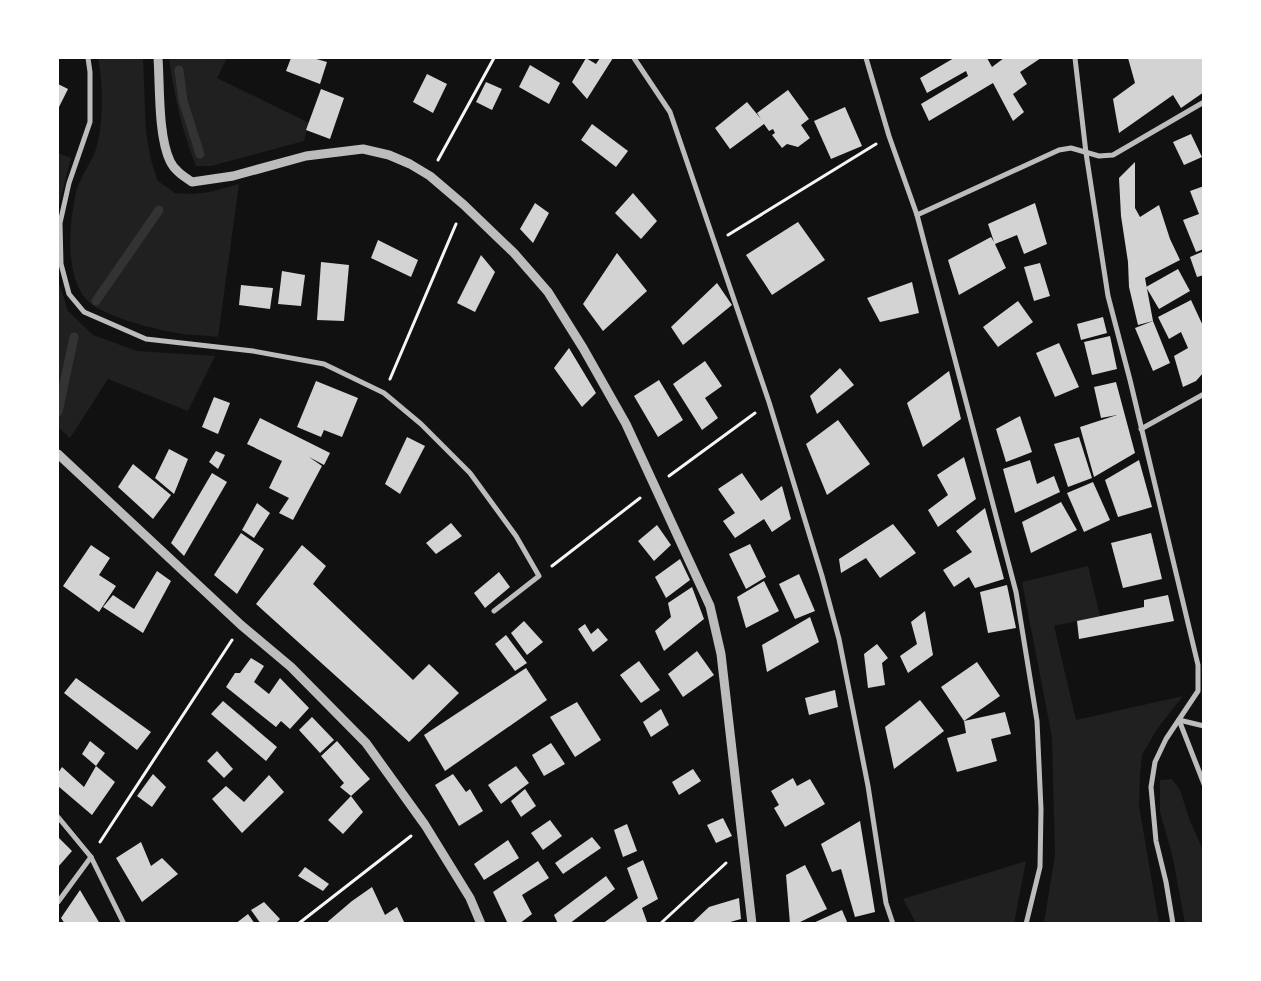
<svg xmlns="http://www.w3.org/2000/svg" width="1261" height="981" viewBox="0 0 1261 981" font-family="Inter,sans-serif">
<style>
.green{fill:#202020}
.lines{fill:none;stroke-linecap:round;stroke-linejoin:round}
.stream{stroke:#333;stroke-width:9}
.building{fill:#d3d3d3}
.path{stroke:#f5f5f5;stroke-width:3}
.minor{stroke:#bcbcbc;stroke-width:5}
.tertiary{stroke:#bcbcbc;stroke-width:9}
</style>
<rect width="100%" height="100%" fill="#111"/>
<g class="green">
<path d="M 98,58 L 143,58 L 146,132 L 151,160 L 158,181 L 175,193 L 192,194 L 210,192 L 239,184 L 218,337 C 201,335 182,335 166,331 C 146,327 98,314 86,299 C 64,274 69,219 77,189 C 81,176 90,164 95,152 C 104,128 103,82 98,58 Z"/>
<path d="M 169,58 L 227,58 L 217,78 L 309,123 L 304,141 L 211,166 L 196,166 C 182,131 174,95 169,58 Z"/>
<polygon points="58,153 71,158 58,208"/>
<polygon points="58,280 68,311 93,335 137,351 215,356 188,411 108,379 70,438 58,427"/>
<polygon points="1088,566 1100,616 1054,626 1076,720 1183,696 1157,729 1142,755 1140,775 1139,806 1159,923 1044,923 1055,855 1052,737 1022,582"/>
<polygon points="1172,779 1180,790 1190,821 1203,850 1203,923 1185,923 1172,854 1160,812 1160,780"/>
<polygon points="1026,861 1014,923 916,923 903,899"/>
</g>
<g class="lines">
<g class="stream">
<polyline points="179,70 183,101 200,154"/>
<polyline points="96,301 159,210"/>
<polyline points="58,412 74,337"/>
</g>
</g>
<g class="building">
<polygon points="291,58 313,58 327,62 320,84 286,71"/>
<polygon points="586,58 596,64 600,58 613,58 587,99 572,82"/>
<polygon points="954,58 987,58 992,67 1004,58 1041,58 1020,72 1027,84 1013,94 1024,112 1013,121 993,83 929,121 921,104 968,76 966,71 927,93 920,78"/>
<polygon points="1128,58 1204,58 1204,92 1181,108 1173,95 1119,133 1113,99 1135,83"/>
<polygon points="530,65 560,83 549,104 519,87"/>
<polygon points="427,74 447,84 433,113 413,102"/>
<polygon points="486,82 502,89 492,110 476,102"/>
<polygon points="58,84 68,89 58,109"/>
<polygon points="321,89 344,98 330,139 306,130"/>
<polygon points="788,90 809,119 801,125 810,138 798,147 787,144 782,148 772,135 775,133 773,129 769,131 764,124 730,149 715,128 747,102 761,119 757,113"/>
<polygon points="845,107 862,146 831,159 814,121"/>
<polygon points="592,124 628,151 616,167 581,140"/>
<polygon points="1191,134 1202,157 1184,165 1173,142"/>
<polygon points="1135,162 1135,208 1140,217 1159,205 1170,239 1180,260 1145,278 1153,321 1138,325 1129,287 1128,262 1121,216 1119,178"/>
<polygon points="1204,186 1204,249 1196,252 1183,220 1199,214 1190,191"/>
<polygon points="633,193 657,221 641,239 615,213"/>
<polygon points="535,203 549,213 533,243 520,229"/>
<polygon points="1035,203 1047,244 1024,254 1017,235 995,244 1006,268 959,295 948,260 991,237 994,242 988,224"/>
<polygon points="798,222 825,260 772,295 746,255"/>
<polygon points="378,240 418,260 411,277 371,258"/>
<polygon points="1204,251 1204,275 1197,277 1190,257"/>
<polygon points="617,253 647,291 603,331 583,304"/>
<polygon points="481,255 495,272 475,312 457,303"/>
<polygon points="321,262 349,265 344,321 317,320"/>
<polygon points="1040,263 1050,296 1034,301 1024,267"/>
<polygon points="1178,269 1190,291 1159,309 1146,287"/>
<polygon points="282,271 305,275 301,306 278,304"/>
<polygon points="912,282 919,313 880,322 867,298"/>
<polygon points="717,283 732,305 683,345 671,327"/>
<polygon points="241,285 273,288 270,309 239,305"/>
<polygon points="1191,300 1204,328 1204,372 1196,381 1183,387 1174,356 1188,348 1181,332 1169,339 1158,317"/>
<polygon points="1018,301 1033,322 998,347 983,327"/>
<polygon points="1103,317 1107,333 1081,340 1077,324"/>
<polygon points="1153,321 1170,363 1153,371 1135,328"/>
<polygon points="1110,336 1117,369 1092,375 1084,342"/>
<polygon points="1059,343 1079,387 1055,397 1036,353"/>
<polygon points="569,348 596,393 582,407 554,368"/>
<polygon points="705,361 722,386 705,398 718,418 702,430 673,384"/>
<polygon points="840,368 854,385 817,414 810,396"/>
<polygon points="949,371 961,419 923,447 907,403"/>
<polygon points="659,380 683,420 658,437 634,396"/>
<polygon points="316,381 358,398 342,437 324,430 321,437 297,427"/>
<polygon points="1116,382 1135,453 1094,477 1080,427 1117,415 1101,418 1094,387"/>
<polygon points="214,397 230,403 218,434 202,427"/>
<polygon points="1020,416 1032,452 1006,462 996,429"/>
<polygon points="260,418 330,453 324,465 309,457 322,466 293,520 279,513 289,498 269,488 282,461 247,444"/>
<polygon points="838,420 870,464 827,495 806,444"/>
<polygon points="407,437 425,446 400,494 385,484"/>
<polygon points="1079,437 1092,478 1068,487 1054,444"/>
<polygon points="169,449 188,459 174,494 155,478"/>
<polygon points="216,451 225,455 218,469 209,462"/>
<polygon points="964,457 976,499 938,527 928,510 948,495 937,475"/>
<polygon points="1030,460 1037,484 1054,476 1060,492 1015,513 1003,469"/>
<polygon points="1139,460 1152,507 1118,517 1105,480"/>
<polygon points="133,464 171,495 153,519 118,487"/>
<polygon points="212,473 227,482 184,556 171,543"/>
<polygon points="742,473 761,501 782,486 791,519 772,532 764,519 735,538 723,521 735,513 718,489"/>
<polygon points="1093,482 1110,520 1084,532 1067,493"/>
<polygon points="1061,502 1077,530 1031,553 1022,522"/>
<polygon points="257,503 270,513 254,538 242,530"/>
<polygon points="985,508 1004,579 975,588 969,577 954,587 943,570 972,552 956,531"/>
<polygon points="451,523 462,536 436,554 426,543"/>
<polygon points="893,524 916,553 880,578 866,558 841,573 839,559"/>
<polygon points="657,525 671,545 654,561 638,541"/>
<polygon points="241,533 264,549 237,594 214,575"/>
<polygon points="1151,533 1162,579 1123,588 1111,543"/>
<polygon points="750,544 766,577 746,589 729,554"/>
<polygon points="91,545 110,558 99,575 116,586 99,612 63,586"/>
<polygon points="302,545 326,566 313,584 413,680 429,664 459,693 409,742 256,604"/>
<polygon points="680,559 690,580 666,598 655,577"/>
<polygon points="157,571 171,581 143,633 103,607 113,595 134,609"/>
<polygon points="499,572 510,587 485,608 474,593"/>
<polygon points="799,574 815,611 795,619 779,584"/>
<polygon points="764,581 779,611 746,628 737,597"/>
<polygon points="1007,585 1016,628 988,633 980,592"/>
<polygon points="692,587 704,619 664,651 655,631 671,617 668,603"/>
<polygon points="1168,595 1174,621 1079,639 1077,621 1144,607 1144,600"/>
<polygon points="925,611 933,655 908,673 900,656 917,644 911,622"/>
<polygon points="810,617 819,642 767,672 762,645"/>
<polygon points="524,621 543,642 527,655 511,633"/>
<polygon points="585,624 591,634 598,628 608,640 593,652 578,629"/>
<polygon points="506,635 527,663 515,671 495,644"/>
<polygon points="877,644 888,658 882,663 885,685 868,688 864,654"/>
<polygon points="697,651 714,675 683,697 668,674"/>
<polygon points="251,658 264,666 254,682 269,694 280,678 309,708 290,729 281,721 276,727 226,687 235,673 240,673"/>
<polygon points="639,661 660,690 641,703 620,675"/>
<polygon points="977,662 1000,696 964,721 941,687"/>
<polygon points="526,668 547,700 445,771 424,735"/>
<polygon points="76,678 151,732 137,750 64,693"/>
<polygon points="835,690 838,707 809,715 805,698"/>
<polygon points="920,700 944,731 894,769 885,727"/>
<polygon points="223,701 277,747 266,761 211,714"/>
<polygon points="577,702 601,740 575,757 550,717"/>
<polygon points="661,709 669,725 651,737 643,722"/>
<polygon points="1005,712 1011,734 991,739 997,761 957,772 947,738 966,733 964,721"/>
<polygon points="312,717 334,740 320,753 299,730"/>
<polygon points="90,741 105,753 96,766 82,754"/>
<polygon points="337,741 370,779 351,796 340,787 344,783 321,756"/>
<polygon points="551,743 565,764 544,776 532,755"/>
<polygon points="217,751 233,769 224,778 207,761"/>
<polygon points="96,766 115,782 92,815 58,786 58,773 62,767 84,787"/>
<polygon points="516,766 529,783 501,804 488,785"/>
<polygon points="693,769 701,781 679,795 672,782"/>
<polygon points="153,774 166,787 152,807 137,796"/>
<polygon points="453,774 466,792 470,789 483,811 459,826 435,785"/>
<polygon points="269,775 284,792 242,833 212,799 226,786 244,802"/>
<polygon points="793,778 797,786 810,779 825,804 785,827 774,808 779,805 771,791"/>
<polygon points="525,789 536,806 521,817 511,801"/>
<polygon points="351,796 363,812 343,834 328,820"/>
<polygon points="723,818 732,836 716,843 707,825"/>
<polygon points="550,820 562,836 543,850 531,833"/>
<polygon points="860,821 875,912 855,917 841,869 832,872 821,844"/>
<polygon points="627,824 637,851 623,857 614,830"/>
<polygon points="58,837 72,851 58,867"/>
<polygon points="592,837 601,848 563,874 555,863"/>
<polygon points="508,840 519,858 484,880 474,864"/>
<polygon points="141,842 151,866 162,858 178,874 142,902 116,858"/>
<polygon points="643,860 658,899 642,908 647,922 602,924 638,898 627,868"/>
<polygon points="538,861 549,878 522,895 532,914 519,924 508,924 493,892"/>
<polygon points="805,865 827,909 796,924 790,924 786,875"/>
<polygon points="305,867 329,884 323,891 298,876"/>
<polygon points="606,876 615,889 569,924 558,924 554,915"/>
<polygon points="372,887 385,915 397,907 405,924 325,924 352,901"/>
<polygon points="80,890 100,924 65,924 61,918"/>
<polygon points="739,898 741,919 723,924 691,924 709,907"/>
<polygon points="264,902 280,919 275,924 261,924 251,910"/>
<polygon points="842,910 848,924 811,924"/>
<polygon points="248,914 255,924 235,924"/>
</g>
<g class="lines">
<g class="path">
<polyline points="438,160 494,58"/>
<polyline points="728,235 876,144"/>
<polyline points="390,379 456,224"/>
<polyline points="669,476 755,413"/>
<polyline points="552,566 640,498"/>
<polyline points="100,842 232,640"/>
<polyline points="298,924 411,836"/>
<polyline points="660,924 726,863"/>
</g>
<g class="minor">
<polyline points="88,58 90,72 90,122 69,183 60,223 61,264 69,294 84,312 146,339 253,351 324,364 384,393 421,424 470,473 516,536 539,576 494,611"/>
<polyline points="634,58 670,112 769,402 822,576 839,639 868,786 886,903 893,924"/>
<polyline points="866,58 889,136 917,215 1016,592 1037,721 1041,809 1040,867 1026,924"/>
<polyline points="1075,58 1086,153 1108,296 1130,380 1198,665 1198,691 1166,739 1155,762 1151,787 1156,841 1166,882 1173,924"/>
<polyline points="917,215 1059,150 1071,148 1099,156 1113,155 1204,102"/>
<polyline points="1141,429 1204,394"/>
<polyline points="1179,720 1204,784"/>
<polyline points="1179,720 1204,726"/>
<polyline points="58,817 91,857 124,924"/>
<polyline points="58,902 91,857"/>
</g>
<g class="tertiary">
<path d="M 158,58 C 160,86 158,136 170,161 C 174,170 183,176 192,182 L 233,176 L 306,156 L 363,149 L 389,155 L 410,164 L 430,176 L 464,205 L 514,253 L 548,292 L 583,348 L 626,424 L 710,606 L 721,654 L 752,924"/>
<polyline points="58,454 241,625 291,667 366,743 425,825 470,898 481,924"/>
</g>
</g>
<rect width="1261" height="981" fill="none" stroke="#ffffff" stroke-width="118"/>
</svg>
